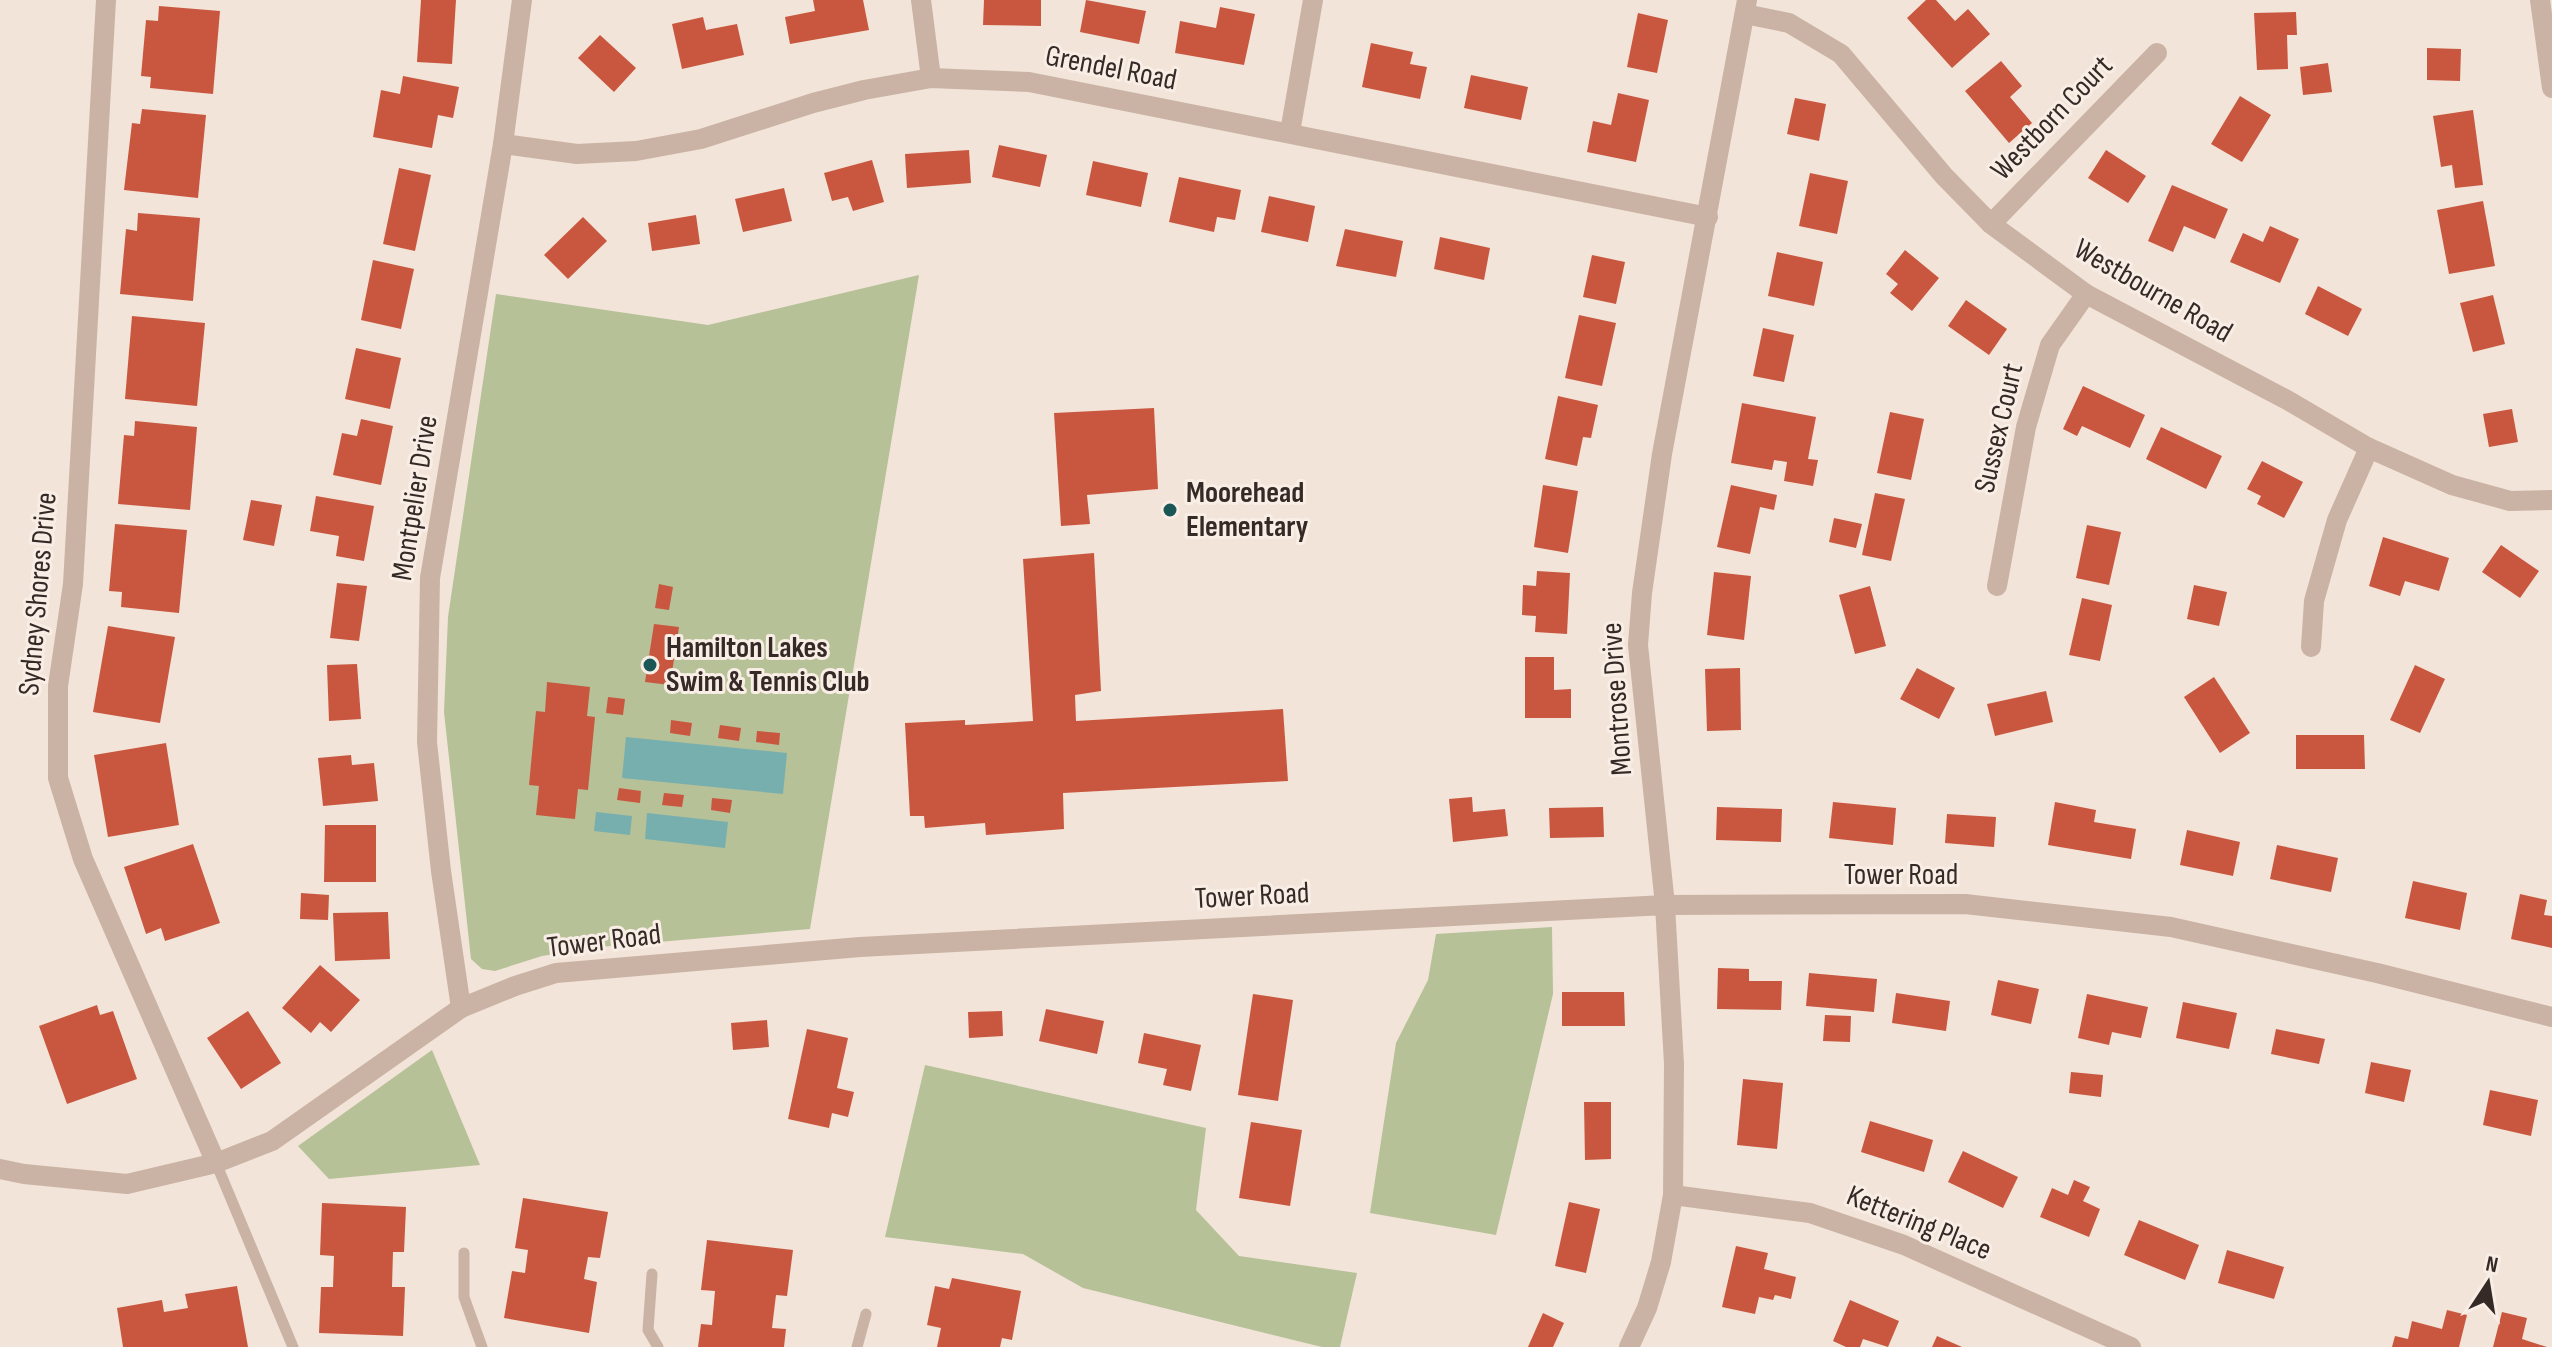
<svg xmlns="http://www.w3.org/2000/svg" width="2552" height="1347" viewBox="0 0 2552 1347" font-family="'Sofia Sans Condensed',sans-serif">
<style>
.green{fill:#b6c198}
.water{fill:#77afae}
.building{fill:#c9573f}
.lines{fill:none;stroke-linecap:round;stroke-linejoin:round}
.service{stroke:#cab3a4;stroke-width:11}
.minor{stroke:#cab3a4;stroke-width:20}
.tertiary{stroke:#cab3a4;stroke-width:20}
.poi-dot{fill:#1b5757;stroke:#f9eee5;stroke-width:3}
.labels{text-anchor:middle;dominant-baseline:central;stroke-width:6;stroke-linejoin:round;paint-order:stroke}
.street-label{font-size:30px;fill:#352a26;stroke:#f9eee5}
.poi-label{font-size:30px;font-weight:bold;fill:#352a26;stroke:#f9eee5;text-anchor:start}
</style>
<rect width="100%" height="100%" fill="#f2e4d8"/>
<g class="green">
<polygon points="919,275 810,929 599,947 542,956 495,971 482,969 471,959 444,712 448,617 496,294 708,325"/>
<polygon points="1552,927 1553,994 1496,1235 1370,1213 1396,1043 1428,980 1436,934"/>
<polygon points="432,1050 480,1165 329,1179 298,1146"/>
<polygon points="925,1065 1206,1128 1196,1210 1239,1256 1357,1273 1340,1347 1322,1347 1083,1288 1023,1254 885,1237"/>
</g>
<g class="water">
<polygon points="626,737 787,753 783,794 622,778"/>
<polygon points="596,812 632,816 630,835 594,831"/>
<polygon points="647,813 728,822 725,848 645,839"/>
</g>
<g class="building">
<polygon points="421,0 456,0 452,64 417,62"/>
<polygon points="813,0 863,0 869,30 790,44 785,17 815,11"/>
<polygon points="984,0 1041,0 1041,26 983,25"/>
<polygon points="1086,0 1146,11 1139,44 1080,32"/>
<polygon points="1926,0 1936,0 1955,21 1968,9 1990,34 1952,68 1907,18"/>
<polygon points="159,6 220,11 213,94 150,88 151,77 141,76 146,20 158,21"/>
<polygon points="1220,7 1255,14 1244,65 1175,53 1180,21 1216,28"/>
<polygon points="2296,12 2297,35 2287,35 2288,69 2257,70 2254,13"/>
<polygon points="1638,13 1668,20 1657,73 1627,67"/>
<polygon points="703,17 706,30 737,24 744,55 682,69 672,24"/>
<polygon points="600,35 636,68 614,92 578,58"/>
<polygon points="1371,43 1413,52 1410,64 1427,67 1420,99 1362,87"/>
<polygon points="2427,48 2461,49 2460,81 2427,80"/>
<polygon points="2001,61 2022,86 2010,97 2032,123 2009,143 1965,91"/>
<polygon points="2328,63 2332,92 2303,95 2300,67"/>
<polygon points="1471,75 1528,87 1521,120 1464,108"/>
<polygon points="403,76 459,87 453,118 438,115 432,148 373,137 381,90 400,94"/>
<polygon points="1618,93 1649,100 1636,162 1587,152 1593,121 1611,125"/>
<polygon points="2240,96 2271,115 2242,162 2211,144"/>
<polygon points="1795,98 1826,104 1819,141 1787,134"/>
<polygon points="142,109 206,115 198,198 124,190 132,123 140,124"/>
<polygon points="2473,110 2483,185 2455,188 2452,165 2441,167 2433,116"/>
<polygon points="999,145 1047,155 1040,187 992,177"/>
<polygon points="969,150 971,183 907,188 905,154"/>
<polygon points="2106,150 2146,176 2128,203 2088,178"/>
<polygon points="872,160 884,202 853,211 848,197 832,201 824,173"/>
<polygon points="1093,161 1148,173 1141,207 1086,195"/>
<polygon points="399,168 431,175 415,251 383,244"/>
<polygon points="1810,173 1848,181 1837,234 1799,226"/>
<polygon points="1179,177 1241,190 1235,220 1217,217 1214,232 1169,222"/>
<polygon points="2172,185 2228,209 2215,239 2184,226 2173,252 2148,241"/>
<polygon points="784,188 792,221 743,232 735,199"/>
<polygon points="1269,196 1315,206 1308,242 1261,232"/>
<polygon points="2483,201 2495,266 2449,274 2437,210"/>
<polygon points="138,213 200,218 193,301 120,294 126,229 137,231"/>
<polygon points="696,215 700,244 652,251 648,223"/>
<polygon points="583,217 607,241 568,279 544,255"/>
<polygon points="2270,226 2299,239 2280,283 2230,262 2243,233 2263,242"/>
<polygon points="1345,229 1403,241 1396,277 1336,266"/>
<polygon points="1440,237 1490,248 1484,280 1434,269"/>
<polygon points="1905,250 1939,278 1912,311 1890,293 1898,284 1886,274"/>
<polygon points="1777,252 1823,262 1814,306 1768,296"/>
<polygon points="1592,255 1625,262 1616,304 1583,297"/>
<polygon points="373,260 414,269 401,329 361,320"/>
<polygon points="2318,286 2362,309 2348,336 2305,314"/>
<polygon points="2493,295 2505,344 2473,352 2460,303"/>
<polygon points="1966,300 2007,329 1989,355 1948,326"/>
<polygon points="1579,315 1616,323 1602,386 1565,378"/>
<polygon points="132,316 205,323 197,406 125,399"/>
<polygon points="1763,328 1794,335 1784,382 1753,376"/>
<polygon points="356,348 401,358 390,409 345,399"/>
<polygon points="2083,386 2145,415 2130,448 2082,426 2077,436 2063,429"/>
<polygon points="1558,396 1598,405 1591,438 1583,437 1577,466 1545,459"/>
<polygon points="1742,403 1816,417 1808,459 1818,460 1813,486 1784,481 1787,462 1774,460 1772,470 1731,463"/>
<polygon points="1154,408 1158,489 1087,495 1090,524 1061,526 1054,413"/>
<polygon points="2512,409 2518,442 2489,447 2483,414"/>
<polygon points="1890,412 1924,419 1911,480 1877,473"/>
<polygon points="361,419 393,426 381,485 333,475 342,433 357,436"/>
<polygon points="135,421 197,427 190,510 118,504 124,435 134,436"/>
<polygon points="2161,427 2222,456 2206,489 2146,459"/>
<polygon points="2262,461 2303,482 2284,518 2257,504 2261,496 2247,489"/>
<polygon points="1543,485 1578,491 1568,553 1534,547"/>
<polygon points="1731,485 1777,495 1774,510 1760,507 1750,554 1717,547"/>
<polygon points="1875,493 1905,499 1891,561 1862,555"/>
<polygon points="316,496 374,506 364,561 336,556 339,536 310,531"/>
<polygon points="251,500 282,505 274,546 243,540"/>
<polygon points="1834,518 1862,524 1856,548 1829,542"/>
<polygon points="115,524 187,530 179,613 121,607 122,592 109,591"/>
<polygon points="2087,525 2121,532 2109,585 2076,578"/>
<polygon points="2383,537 2449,558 2439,591 2405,581 2400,596 2369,586"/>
<polygon points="2501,545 2539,571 2520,598 2482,572"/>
<polygon points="1094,553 1101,691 1075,695 1076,721 1283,709 1288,781 1063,793 1064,829 986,835 985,823 925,828 924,816 910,816 905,723 965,720 965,725 1033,721 1023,559"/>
<polygon points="1537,571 1570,573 1567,634 1535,632 1536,616 1522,615 1523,585 1536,586"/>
<polygon points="1714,572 1751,576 1744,640 1707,635"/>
<polygon points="337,583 367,586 359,641 330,638"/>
<polygon points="659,584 673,587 669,610 655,608"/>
<polygon points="2194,585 2227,592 2219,626 2187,619"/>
<polygon points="1870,586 1886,646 1855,654 1839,595"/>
<polygon points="2082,598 2112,605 2100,661 2069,655"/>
<polygon points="654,624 679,627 670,685 645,682"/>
<polygon points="108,626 175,637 160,723 93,712"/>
<polygon points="1525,657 1554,657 1554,690 1571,689 1571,718 1525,718"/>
<polygon points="357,664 361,719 329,721 327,665"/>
<polygon points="2415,665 2445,679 2420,733 2390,720"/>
<polygon points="1740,668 1741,730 1707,731 1705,669"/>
<polygon points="1917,668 1955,688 1939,719 1900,699"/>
<polygon points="2214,677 2250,733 2220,753 2184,697"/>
<polygon points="547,682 590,687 587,716 595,717 588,790 578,789 575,819 536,815 539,786 529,785 536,711 545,712"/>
<polygon points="2046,691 2053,722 1995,736 1987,704"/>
<polygon points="608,697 625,699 623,715 606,713"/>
<polygon points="671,720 692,723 690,736 670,733"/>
<polygon points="720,725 741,728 739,741 718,738"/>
<polygon points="757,731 780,733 779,745 756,742"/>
<polygon points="2296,735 2364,735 2365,769 2296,769"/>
<polygon points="166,743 179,825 108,837 94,755"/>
<polygon points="351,755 352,765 374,763 378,801 323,806 318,758"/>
<polygon points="619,788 641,791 640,803 617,800"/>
<polygon points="664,793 684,795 682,807 662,805"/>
<polygon points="1472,797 1473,812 1505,809 1508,836 1453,842 1449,799"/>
<polygon points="712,798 732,800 730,813 711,810"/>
<polygon points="1833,802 1896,808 1893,845 1829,838"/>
<polygon points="2055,802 2096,810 2094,822 2136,829 2131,859 2048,845"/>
<polygon points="1603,807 1604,837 1550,838 1549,808"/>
<polygon points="1717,807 1782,809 1781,842 1716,840"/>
<polygon points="1947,814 1996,817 1994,847 1945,843"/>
<polygon points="325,825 376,825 376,882 324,882"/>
<polygon points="2187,830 2240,842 2233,876 2180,865"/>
<polygon points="193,844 220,923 165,941 161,928 146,934 124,867"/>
<polygon points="2277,845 2338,858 2331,892 2270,879"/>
<polygon points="2413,881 2467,893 2460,930 2405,918"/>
<polygon points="301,893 329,895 328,920 300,919"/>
<polygon points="2520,894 2547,900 2544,915 2552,916 2552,948 2511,939"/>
<polygon points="388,912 390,959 335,961 333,913"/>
<polygon points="320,965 360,1000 331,1032 320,1022 311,1033 282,1008"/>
<polygon points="1718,968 1749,969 1749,981 1782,981 1781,1010 1717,1009"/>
<polygon points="1809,973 1877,979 1874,1012 1806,1006"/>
<polygon points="1998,980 2039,989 2031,1024 1991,1015"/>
<polygon points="1562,992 1624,992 1625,1026 1562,1026"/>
<polygon points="1896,993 1950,1001 1946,1031 1892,1023"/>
<polygon points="1253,994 1293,1000 1278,1101 1238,1095"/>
<polygon points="2087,994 2148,1007 2141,1038 2112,1032 2109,1045 2078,1038"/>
<polygon points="2183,1002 2237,1013 2229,1049 2176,1038"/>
<polygon points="97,1005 100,1015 113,1011 137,1079 67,1104 39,1026"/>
<polygon points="1046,1009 1104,1021 1097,1054 1039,1041"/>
<polygon points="248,1011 281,1063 241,1089 207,1038"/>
<polygon points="1002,1011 1003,1036 969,1038 968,1012"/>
<polygon points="1825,1015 1851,1016 1850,1042 1823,1041"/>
<polygon points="767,1020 769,1047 733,1050 731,1023"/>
<polygon points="807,1029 848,1038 837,1088 854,1092 848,1117 832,1113 829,1128 788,1119"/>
<polygon points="2276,1029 2325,1039 2319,1064 2271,1054"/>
<polygon points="1144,1033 1201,1045 1191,1091 1163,1085 1167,1069 1138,1063"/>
<polygon points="2371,1062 2411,1070 2404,1102 2365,1093"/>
<polygon points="2071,1072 2103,1075 2101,1097 2069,1093"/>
<polygon points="1743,1079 1783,1083 1777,1149 1737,1145"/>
<polygon points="2490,1090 2538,1100 2531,1136 2483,1125"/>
<polygon points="1584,1102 1611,1102 1611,1159 1585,1160"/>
<polygon points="1870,1121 1933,1140 1924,1172 1861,1152"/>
<polygon points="1251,1122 1302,1130 1290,1206 1239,1198"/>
<polygon points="1963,1151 2018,1177 2003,1208 1948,1182"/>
<polygon points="2074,1180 2090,1187 2083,1201 2100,1209 2089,1237 2040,1217 2052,1188 2068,1195"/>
<polygon points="523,1198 608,1212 600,1258 588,1257 584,1279 597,1282 589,1333 504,1318 512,1271 525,1273 528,1250 515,1248"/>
<polygon points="1569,1202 1600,1209 1586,1273 1555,1266"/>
<polygon points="322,1203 406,1207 404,1252 393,1252 392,1287 405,1287 403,1336 319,1333 321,1287 333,1287 334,1256 320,1255"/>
<polygon points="2139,1220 2199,1245 2185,1280 2124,1255"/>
<polygon points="707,1240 793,1250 787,1296 776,1295 772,1328 786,1329 784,1347 698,1347 701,1324 712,1325 715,1291 701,1290"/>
<polygon points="1736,1246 1768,1253 1764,1269 1796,1277 1791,1299 1775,1295 1773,1300 1759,1297 1755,1314 1722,1307"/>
<polygon points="2227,1250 2284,1267 2274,1299 2218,1283"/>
<polygon points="952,1278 1021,1291 1012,1340 1002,1338 1000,1347 937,1347 941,1328 927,1325 935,1286 949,1289"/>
<polygon points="237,1286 248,1347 123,1347 117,1308 162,1300 164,1312 188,1308 185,1294"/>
<polygon points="1850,1300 1899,1321 1888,1347 1863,1339 1860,1347 1846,1347 1833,1341"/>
<polygon points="2447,1310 2467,1315 2459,1347 2392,1347 2395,1336 2408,1339 2412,1321 2442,1329"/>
<polygon points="2502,1312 2527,1318 2522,1339 2547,1347 2493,1347"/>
<polygon points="1543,1313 1564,1323 1553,1347 1528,1347"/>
<polygon points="1937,1336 1962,1347 1932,1347"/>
</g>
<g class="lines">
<g class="service">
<polyline points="216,1163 293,1347"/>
<polyline points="464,1253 464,1297 482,1347"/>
<polyline points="652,1274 648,1330 658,1347"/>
<polyline points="857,1347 866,1314"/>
</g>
<g class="minor">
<polyline points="106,0 73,584 58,686 58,778 83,859 216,1163"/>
<polyline points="921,0 931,78"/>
<polyline points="1747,0 1662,454 1642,593 1638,645 1665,905 1965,904 2171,927 2377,973 2552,1017"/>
<polyline points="2540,0 2552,88"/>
<polyline points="1745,14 1789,23 1841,54 1944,176 1991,224 2086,294 2289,401 2369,448 2452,485 2510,501 2552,500"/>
<polyline points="1290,132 1313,0"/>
<polyline points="503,144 577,154 636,151 701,139 813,103 864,90 931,78 1029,82 1708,217"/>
<polyline points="1991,224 2157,53"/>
<polyline points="1997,586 2026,427 2050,345 2086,294"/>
<polyline points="2311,647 2314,601 2337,520 2369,448"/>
<polyline points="461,1008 441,871 427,742 430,578 503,144 522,0"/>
<polyline points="1673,1195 1810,1213 1904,1245 2131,1347"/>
</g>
<polyline class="tertiary" points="0,1169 24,1174 127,1184 216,1163 272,1141 461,1008 515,986 556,973 860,947 1665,905 1674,1064 1673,1195 1661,1262 1647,1308 1629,1347"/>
</g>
<g class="poi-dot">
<circle cx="1170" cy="510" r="8"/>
<circle cx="650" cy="665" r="8"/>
</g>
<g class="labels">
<g class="street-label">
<text transform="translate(1111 68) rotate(11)">Grendel Road</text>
<text transform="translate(2052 118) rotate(-46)">Westborn Court</text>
<text transform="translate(2153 291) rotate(30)">Westbourne Road</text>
<text transform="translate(1999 428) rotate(-77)">Sussex Court</text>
<text transform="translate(415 498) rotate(-81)">Montpelier Drive</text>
<text transform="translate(38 594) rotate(-85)">Sydney Shores Drive</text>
<text transform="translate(1617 699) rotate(-94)">Montrose Drive</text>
<text x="1901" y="875">Tower Road</text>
<text transform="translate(1252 896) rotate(-3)">Tower Road</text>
<text transform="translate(604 941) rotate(-7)">Tower Road</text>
<text transform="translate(1919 1223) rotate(22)">Kettering Place</text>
</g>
<g class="poi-label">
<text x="1186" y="493">Moorehead<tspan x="1186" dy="34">Elementary</tspan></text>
<text x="666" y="648">Hamilton Lakes<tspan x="666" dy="34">Swim &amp; Tennis Club</tspan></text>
</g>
</g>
<g transform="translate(2488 1283) rotate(12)" stroke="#f9eee5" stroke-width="6" paint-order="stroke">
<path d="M0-6L14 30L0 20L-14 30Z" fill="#352a26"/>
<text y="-12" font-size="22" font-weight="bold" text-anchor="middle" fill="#352a26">N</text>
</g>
</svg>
